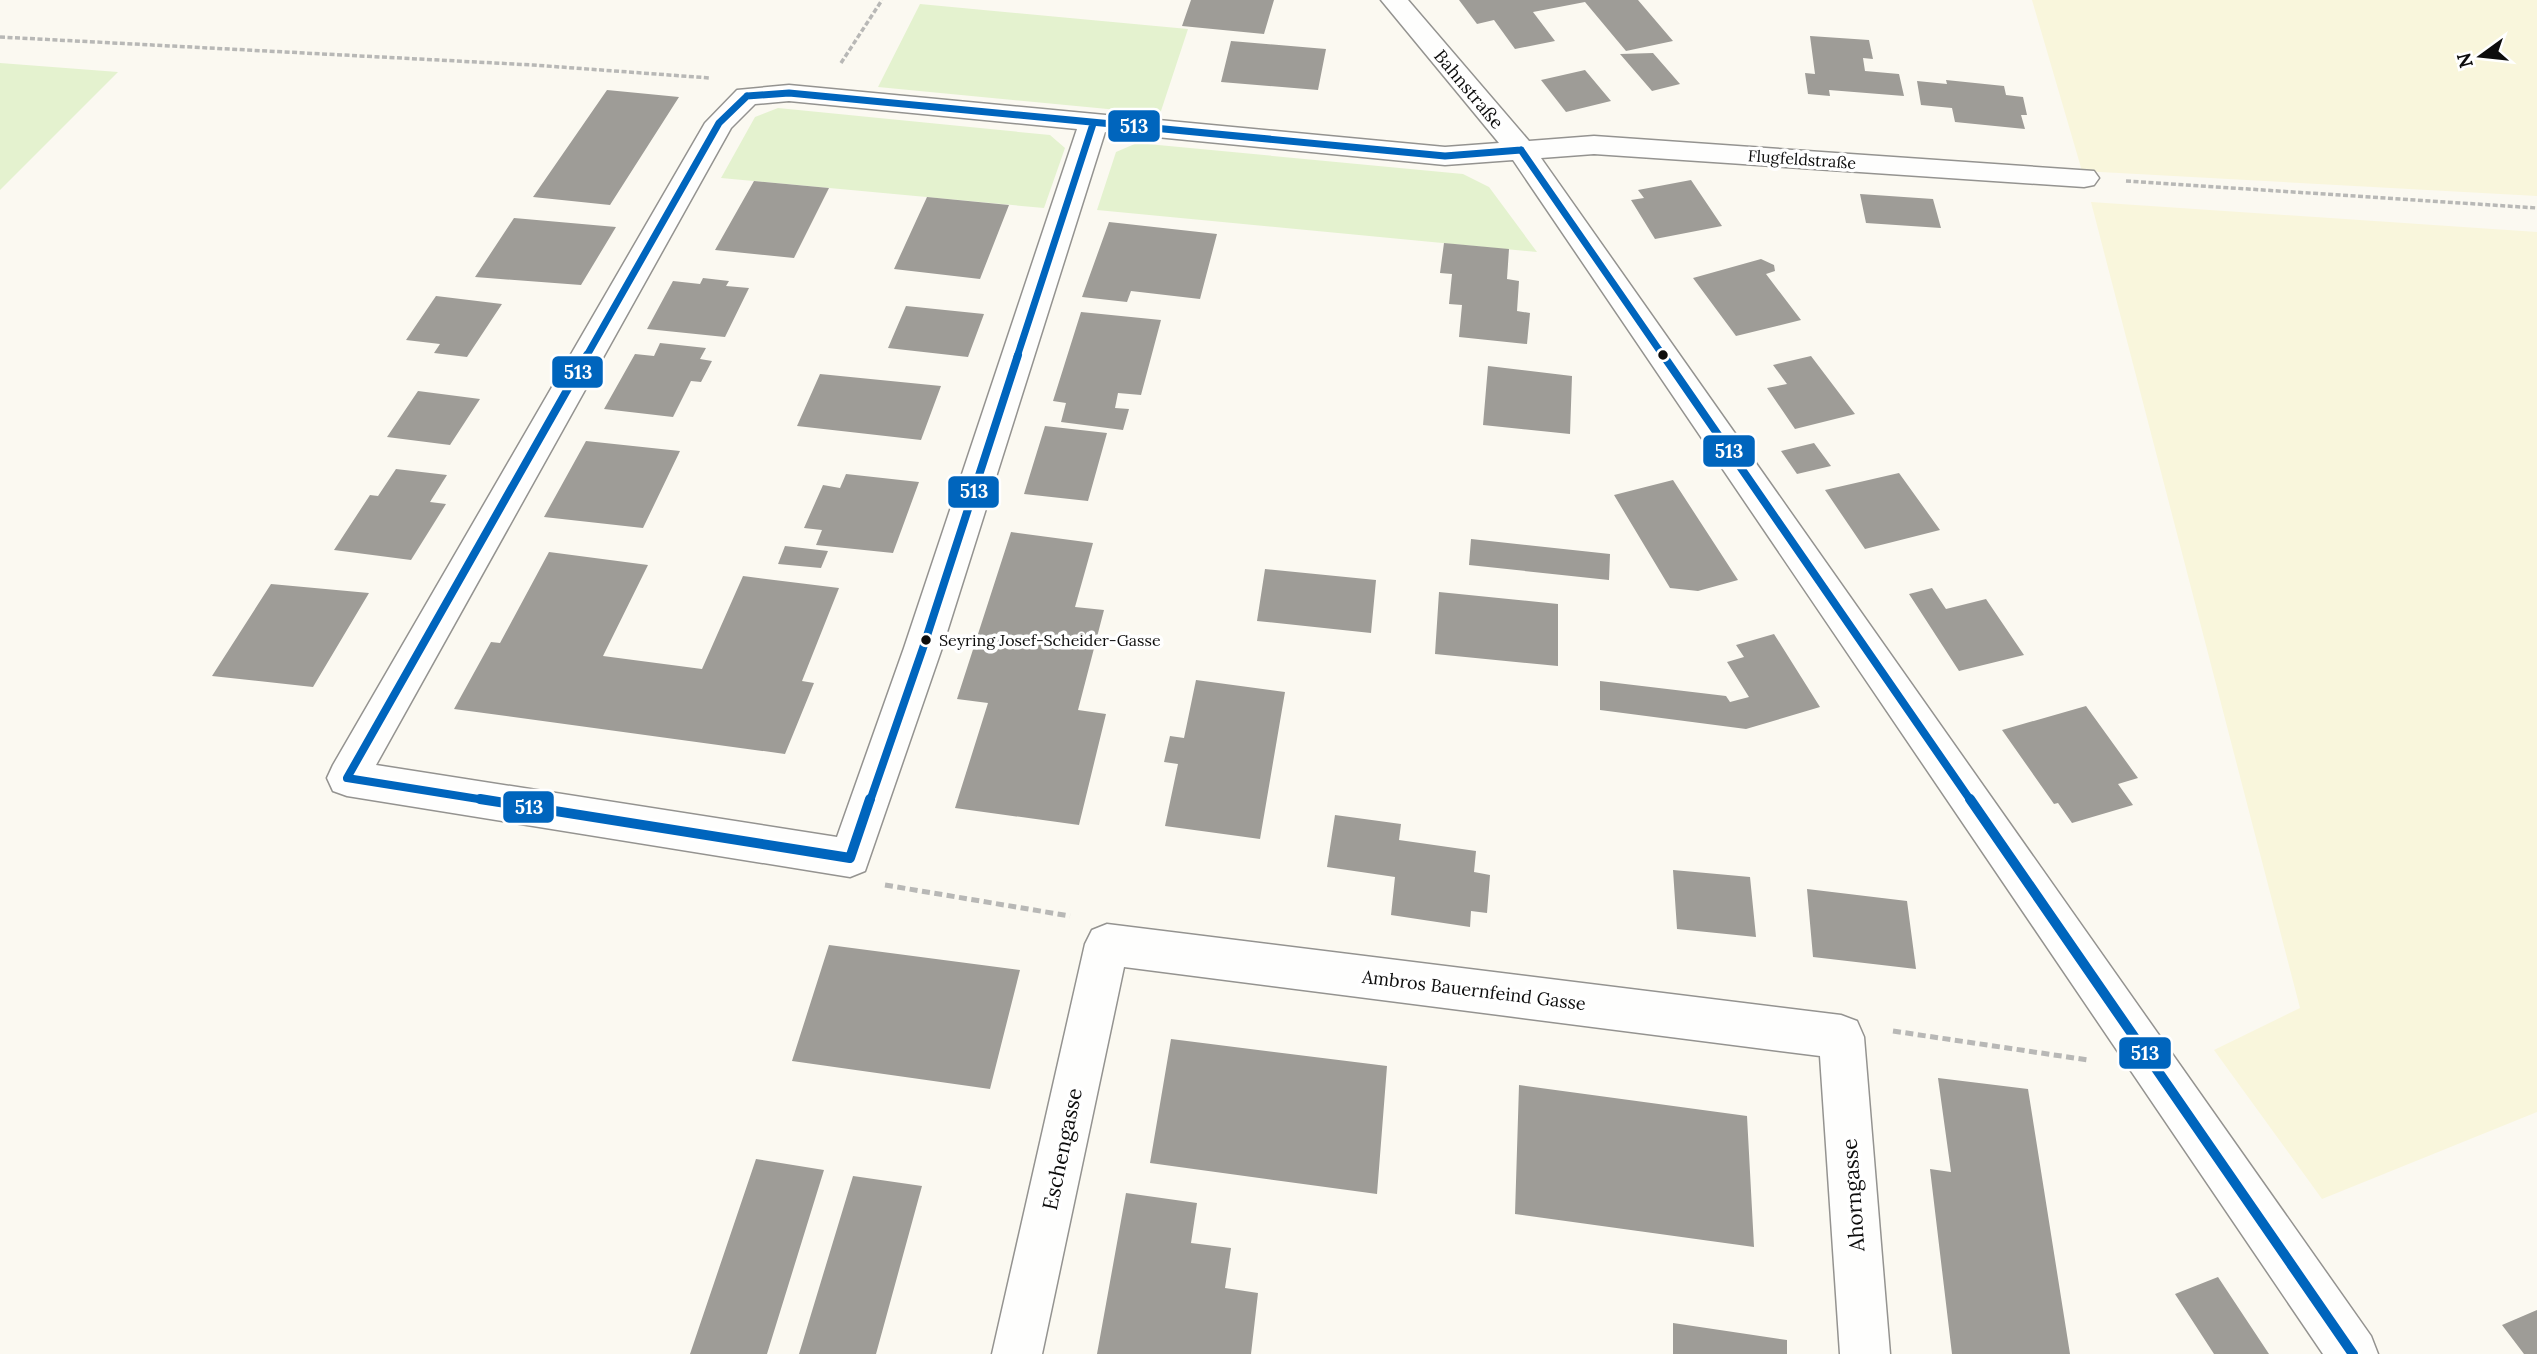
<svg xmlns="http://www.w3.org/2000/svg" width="2537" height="1354" font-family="Lora,serif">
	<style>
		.farmland { fill: #f9f6dc }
		.green { fill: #e4f2cf }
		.building { fill: #9e9c97 }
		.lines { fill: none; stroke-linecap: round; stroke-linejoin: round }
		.minor-casing { stroke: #949390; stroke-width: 3 }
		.path-far1 { stroke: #b8b8b6; stroke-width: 3.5; stroke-dasharray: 5 2.5; stroke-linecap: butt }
		.path { stroke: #b8b8b6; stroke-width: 5; stroke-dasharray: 8 4.5; stroke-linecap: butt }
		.minor { fill: #fefefd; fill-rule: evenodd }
		.bus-1-far2-casing { stroke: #fff; stroke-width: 11 }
		.bus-1-far1-casing { stroke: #fff; stroke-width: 13 }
		.bus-1-casing { stroke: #fff; stroke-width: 16 }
		.bus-1-far2 { stroke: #0065bd; stroke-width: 7 }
		.bus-1-far1 { stroke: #0065bd; stroke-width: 8 }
		.bus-1 { stroke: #0065bd; stroke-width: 10 }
		.bus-dot { fill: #0d0d0d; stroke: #fff; stroke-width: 2.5 }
		.labels { text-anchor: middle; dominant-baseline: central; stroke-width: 7; stroke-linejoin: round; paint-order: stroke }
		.far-street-label { font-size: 16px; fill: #0d0d0d; stroke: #fff }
		.bus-label { font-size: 16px; fill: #0d0d0d; stroke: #fff; text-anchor: start }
		.street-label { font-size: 18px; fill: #0d0d0d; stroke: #fff }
		.near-street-label { font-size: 21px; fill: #0d0d0d; stroke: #fff }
		.line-badge { stroke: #fff; stroke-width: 2.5 }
		.badge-label { font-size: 19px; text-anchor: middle; font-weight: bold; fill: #fff }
	</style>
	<rect width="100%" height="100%" fill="#fbf9f1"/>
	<path class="farmland" d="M2032,0H2537V196L2082,171Z
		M2091,202L2537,232V1112L2322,1199L2214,1050L2300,1008Z"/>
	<path class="green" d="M920,4L1188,29L1160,114L878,87Z
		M0,63L118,72L0,190Z
		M778,108L1050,135L1065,148L1044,208L721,178L755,117Z
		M1137,143L1463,174L1489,187L1537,252L1097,210L1116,152Z"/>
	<path class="building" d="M1191,0H1274L1264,34L1182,26Z
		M1459,0H1638L1673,41L1626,51L1585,2L1533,12L1555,41L1515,49L1494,20L1477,24Z
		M1810,36L1869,40L1873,59L1863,58L1865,71L1899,74L1904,96L1829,90L1830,96L1808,94L1805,73L1815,74Z
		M1231,41L1326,49L1318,90L1221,82Z
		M1653,53L1680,84L1652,91L1620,54Z
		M1585,70L1611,101L1566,112L1541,80Z
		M1946,80L2004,86L2006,95L2023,97L2027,115H2021L2025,129L1955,122L1952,108L1921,105L1917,81L1947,84Z
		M607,90L679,97L610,205L533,197Z
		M1691,180L1722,226L1655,239L1631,200L1644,198L1638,190Z
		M754,181L829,188L794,258L715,250Z
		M1860,194L1933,199L1941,228L1866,223Z
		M927,197L1009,205L980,279L894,269Z
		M514,218L616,227L581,285L475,277Z
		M1109,222L1217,234L1200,299L1131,291L1127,302L1082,297Z
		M1444,243L1509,249L1507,279L1519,281L1517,311L1530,313L1527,344L1459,337L1462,305L1449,304L1452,274L1440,273Z
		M1761,259L1774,265L1775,271L1766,274L1801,320L1736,336L1693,278Z
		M703,278L729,281L726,286L749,288L725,337L647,329L673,281L700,284Z
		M436,296L502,304L467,357L434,353L440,344L406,340Z
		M906,306L984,314L968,357L888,348Z
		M1081,312L1161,320L1141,395L1118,393L1115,408L1129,409L1123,430L1061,422L1066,403L1053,401Z
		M660,343L706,348L700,359L712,361L701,382L691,381L673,417L604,409L635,354L654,356Z
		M1811,356L1855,414L1795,429L1767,388L1787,384L1773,365Z
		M1488,366L1572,376L1570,434L1483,425Z
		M820,374L941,386L921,440L797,426Z
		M418,391L480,399L450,445L387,437Z
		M1045,426L1107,433L1088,501L1024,494Z
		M586,441L680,451L643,528L544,517Z
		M1814,443L1831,466L1797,474L1781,451Z
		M396,469L447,475L430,502L446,504L411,560L334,550L370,495L378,496Z
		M1899,473L1940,530L1865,549L1825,490Z
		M846,474L919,482L893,553L816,545L822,530L804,528L823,485L840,488Z
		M1673,480L1738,580L1698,591L1670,588L1614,495Z
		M1011,532L1093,543L1075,607L1104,610L1078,710L1106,714L1079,825L955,808L988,703L957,699Z
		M1471,539L1610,554L1609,580L1469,565Z
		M785,546L828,551L821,568L778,564Z
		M549,552L648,565L603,656L702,669L743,576L839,588L802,681L814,683L785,754L454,709L491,642L500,643Z
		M1265,569L1376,580L1371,633L1257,621Z
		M271,584L369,593L313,687L212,676Z
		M1932,588L1946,609L1986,599L2024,655L1959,671L1909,594Z
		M1439,592L1558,604V666L1435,654Z
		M1774,634L1820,707L1746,729L1600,710V681L1726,696L1730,702L1749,697L1727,662L1744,657L1736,645Z
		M1196,680L1285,692L1260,839L1165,826L1178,764L1164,762L1170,736L1184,738Z
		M2086,706L2138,778L2118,784L2133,805L2072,823L2058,803L2054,804L2002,730Z
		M1335,815L1401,824L1399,840L1476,851L1474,872L1490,875L1487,913L1471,911L1470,927L1391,915L1395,877L1327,867Z
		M1673,870L1750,877L1756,937L1677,929Z
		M1807,889L1907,901L1916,969L1813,957Z
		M829,945L1020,970L990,1089L792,1061Z
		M1171,1039L1387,1066L1377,1194L1150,1163Z
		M1938,1078L2028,1089L2070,1354H1952L1930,1169L1951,1172Z
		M1519,1085L1747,1116L1754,1247L1515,1214Z
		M756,1159L824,1170L767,1354H690Z
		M853,1176L922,1186L876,1354H799Z
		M1126,1193L1197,1203L1191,1243L1231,1248L1225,1288L1258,1293L1251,1354H1097Z
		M2218,1277L2269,1354H2214L2175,1294Z
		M2537,1310V1354H2524L2502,1325Z
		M1673,1323L1787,1340V1354H1673Z"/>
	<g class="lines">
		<defs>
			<path id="minor" d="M1381,0H1408L1529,141L1594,136L2094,171L2099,178L2094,185L2084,187L1594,154L1541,158L2371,1336L2378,1354H2323L1513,160L1445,165L1105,132L942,648L865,871L850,877L347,796L333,791L327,778L333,765L705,123L737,90L789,85L1445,147L1499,143ZM789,101L1077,129L904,648L837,837L376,765L731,128L755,104Z
				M1107,924L1841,1015L1857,1021L1864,1037L1890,1354H1840L1820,1056L1124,967L1042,1354H992L1085,944L1092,930Z"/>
		</defs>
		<use href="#minor" class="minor-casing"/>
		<path class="path-far1" d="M0,37L533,65L710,78
			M841,63L882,0
			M2126,181L2537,208"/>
		<path class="path" d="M885,885L1070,916
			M1893,1031L2088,1060"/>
		<use href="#minor" class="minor"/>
		<defs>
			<path id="bus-1-far2" d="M747,96L789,93L1445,156L1521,150
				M1521,150L1664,357
				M586,357L719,123L747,96
				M1017,357L1093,124"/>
			<path id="bus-1-far1" d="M1663,355L1971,801
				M491,801L347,778L587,355
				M870,801L923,648L1018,355"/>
			<path id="bus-1" d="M480,799L850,858
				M1970,799L2353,1354
				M850,858L870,799"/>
		</defs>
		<use href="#bus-1-far2" class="bus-1-far2-casing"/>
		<use href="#bus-1-far1" class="bus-1-far1-casing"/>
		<use href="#bus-1" class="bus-1-casing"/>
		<use href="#bus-1-far2" class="bus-1-far2"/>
		<use href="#bus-1-far1" class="bus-1-far1"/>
		<use href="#bus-1" class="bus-1"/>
	</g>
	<g class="bus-dot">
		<circle cx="1663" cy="355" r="6"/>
		<circle cx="926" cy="640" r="6"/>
	</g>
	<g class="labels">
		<g class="far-street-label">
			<text transform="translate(1802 159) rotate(4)">Flugfeldstraße</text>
		</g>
		<g class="bus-label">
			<text x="939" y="640">Seyring Josef-Scheider-Gasse</text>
		</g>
		<g class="street-label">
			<text transform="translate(1469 89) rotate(50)">Bahnstraße</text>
			<text transform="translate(1474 990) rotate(7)">Ambros Bauernfeind Gasse</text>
		</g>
		<g class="near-street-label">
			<text transform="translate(1062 1149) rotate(-78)">Eschengasse</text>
			<text transform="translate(1853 1195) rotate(-94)">Ahorngasse</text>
		</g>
	</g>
	<g class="line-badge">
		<rect x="1107" y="109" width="54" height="34" rx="7" fill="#0065bd"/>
		<rect x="551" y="355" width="53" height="34" rx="7" fill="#0065bd"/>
		<rect x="1702" y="434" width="54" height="34" rx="7" fill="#0065bd"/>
		<rect x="947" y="475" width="53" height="34" rx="7" fill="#0065bd"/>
		<rect x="502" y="790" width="53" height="34" rx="7" fill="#0065bd"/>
		<rect x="2118" y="1036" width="54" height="34" rx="7" fill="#0065bd"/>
	</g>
	<g class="badge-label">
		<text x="1134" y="133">513</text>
		<text x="578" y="379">513</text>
		<text x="1729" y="458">513</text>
		<text x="974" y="498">513</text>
		<text x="529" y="814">513</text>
		<text x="2145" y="1060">513</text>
	</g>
	<g transform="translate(2481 56) rotate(255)" stroke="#ffffff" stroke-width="5" paint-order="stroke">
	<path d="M0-5L12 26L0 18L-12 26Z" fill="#0d0d0d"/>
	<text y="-10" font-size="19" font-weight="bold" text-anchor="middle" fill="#0d0d0d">N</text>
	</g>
</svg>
